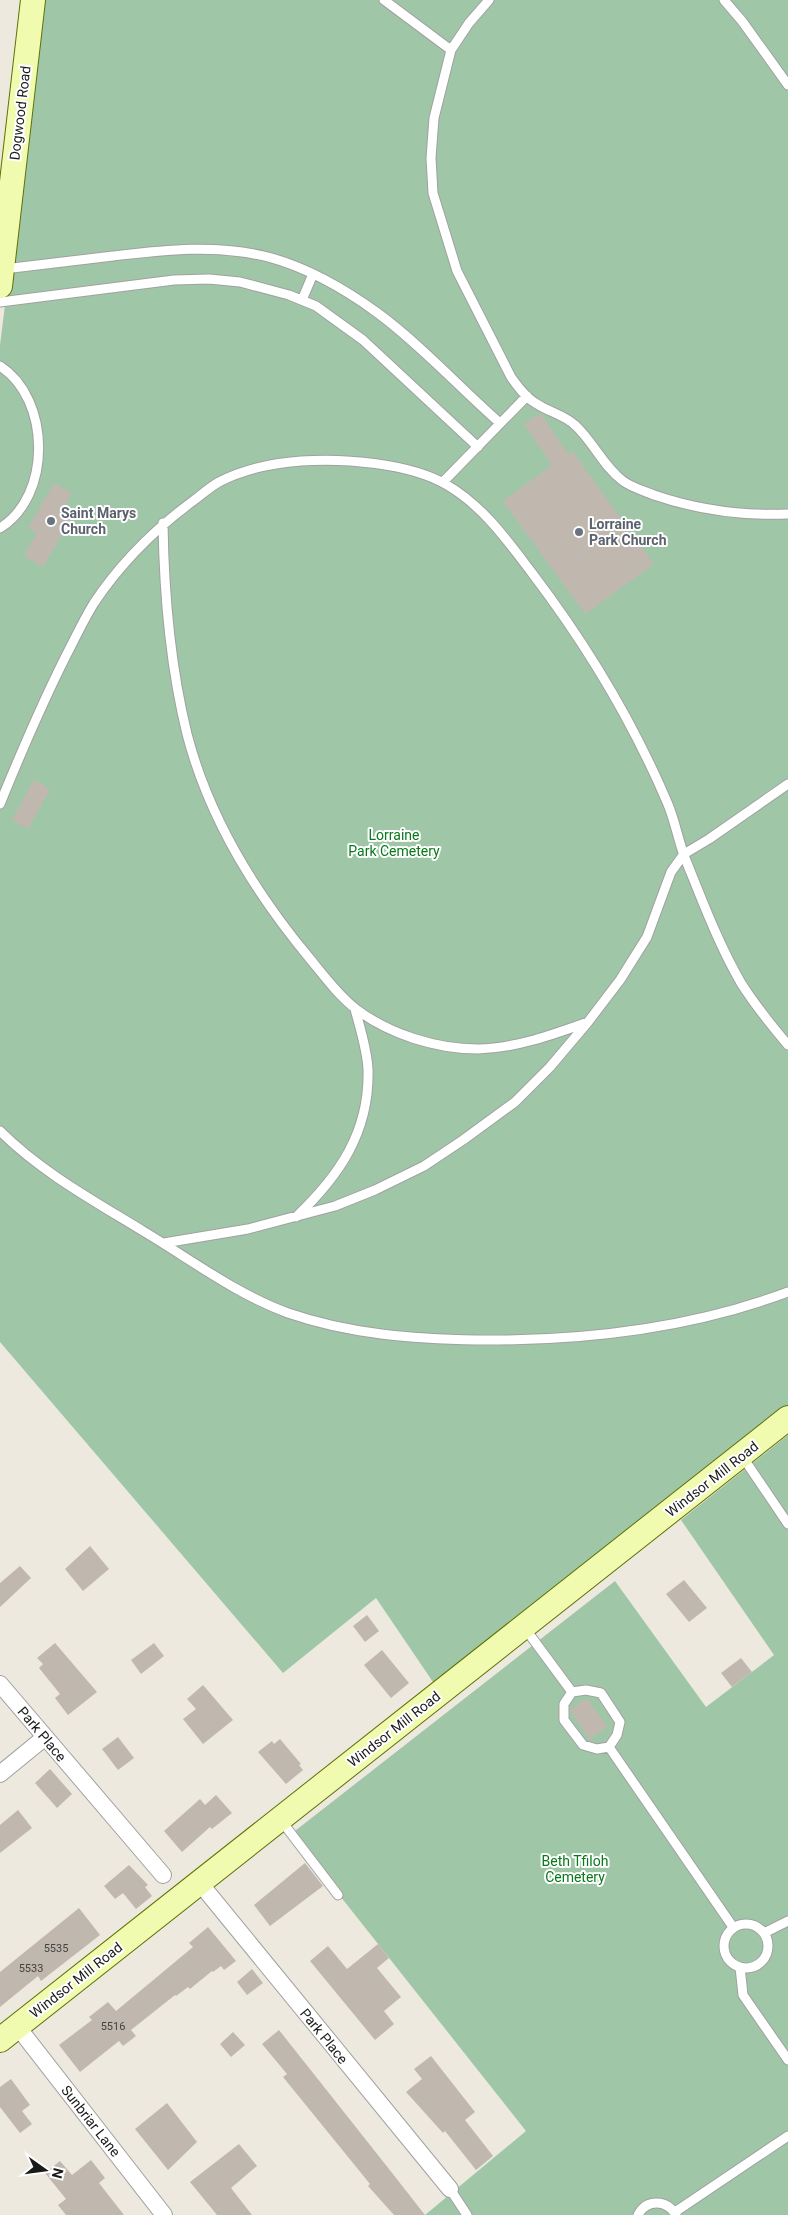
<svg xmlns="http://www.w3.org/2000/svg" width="788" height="2215" font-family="Roboto,sans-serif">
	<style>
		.cemetery { fill: #a0c6a8 }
		.building { fill: #c0b8af }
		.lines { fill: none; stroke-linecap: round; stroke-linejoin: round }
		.lane-casing { stroke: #a1a1a1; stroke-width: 11 }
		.street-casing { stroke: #a1a1a1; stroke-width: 18 }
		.secondary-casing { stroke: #5d7201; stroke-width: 26 }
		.lane { stroke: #fff; stroke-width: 9 }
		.street { stroke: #fff; stroke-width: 16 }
		.secondary { stroke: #f1fbaf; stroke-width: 24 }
		.worship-dot { fill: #6b7280; stroke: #fff; stroke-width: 2 }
		.labels { text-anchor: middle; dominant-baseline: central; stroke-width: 4; stroke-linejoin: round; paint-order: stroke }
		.number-label { font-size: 11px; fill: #44423f }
		.street-label { font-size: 14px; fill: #1a1a1a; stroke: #fff }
		.worship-label { font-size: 14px; font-weight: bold; fill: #5b616d; stroke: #fff; text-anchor: start }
		.park-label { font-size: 14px; fill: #07791a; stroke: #fff }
	</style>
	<rect width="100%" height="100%" fill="#ede9df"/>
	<path class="cemetery" d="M43,0H788V1408L435,1685L376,1598L283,1673L0,1342V345Z
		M788,1435V2215H425L526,2131L291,1834L615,1581L706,1707L774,1655L681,1520Z"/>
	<path class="building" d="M541,414L568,454L572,451L654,564L585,614L503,501L552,465L524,424L535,416L536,417Z
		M54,483L72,493L63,509L73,515L43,567L24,556L37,533L28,528Z
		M34,780L50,789L28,829L12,820Z
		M90,1546L109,1569L83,1591L65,1569Z
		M20,1566L31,1578L0,1607V1583Z
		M684,1580L707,1608L689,1622L666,1594Z
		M367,1615L379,1631L365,1642L353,1626Z
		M55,1643L97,1692L68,1715L55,1698L60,1694L39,1668L43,1664L37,1658Z
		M154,1643L164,1656L141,1674L131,1660Z
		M382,1650L409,1683L391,1698L364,1665Z
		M741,1658L752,1672L732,1687L721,1673Z
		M203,1685L233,1720L203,1744L183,1719L196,1709L187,1699Z
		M587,1698L607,1727L589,1739L570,1710Z
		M118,1737L134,1758L118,1770L102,1749Z
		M280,1739L301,1764L299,1765L303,1770L286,1784L258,1752L272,1741L274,1744Z
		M50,1769L72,1794L57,1808L35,1783Z
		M216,1795L232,1813L212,1829L210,1827L182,1852L164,1831L200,1799L205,1805Z
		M18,1810L32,1828L0,1853V1825Z
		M305,1863L323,1886L270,1926L254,1905Z
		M129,1865L148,1885L145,1887L152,1896L136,1909L123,1893L115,1899L104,1886Z
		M79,1908L100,1935L41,1981L38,1976L0,2007V1972Z
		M208,1927L236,1961L224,1970L221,1966L213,1972L212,1971L190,1989L188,1987L176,1996L175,1995L131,2030L136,2036L123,2046L119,2041L80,2072L59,2045L92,2020L89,2017L108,2002L116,2011L193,1947L189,1943Z
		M378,1944L389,1958L377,1968L401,1997L384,2011L394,2024L375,2040L310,1961L328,1946L347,1969Z
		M252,1969L263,1983L247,1995L237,1982Z
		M279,2030L389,2169L425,2215H394L368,2186L370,2184L283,2077L287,2074L262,2044Z
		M233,2032L245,2045L231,2057L220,2044Z
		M431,2056L475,2112L465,2120L493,2156L476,2170L445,2131L443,2133L406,2092L422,2079L414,2069Z
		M11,2079L30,2105L22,2111L32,2124L20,2133L0,2107V2087Z
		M167,2103L197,2142L168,2170L135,2129Z
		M239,2144L257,2166L231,2188L252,2215H217L190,2182Z
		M91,2160L105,2178L99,2183L124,2215H66L58,2205L66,2199L45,2173L60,2161L72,2175Z"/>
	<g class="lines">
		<defs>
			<path id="lane" d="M384,0L451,50
				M489,0L469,23L451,50L434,118L431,158L433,193L457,271L511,377C518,387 526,398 537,404C549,412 565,415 576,426C594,443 603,466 623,481C631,487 644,491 654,495C698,510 742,516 788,514
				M724,0L742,21L788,85
				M4,269C40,265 77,260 113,256C165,250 216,244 268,257C309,268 345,289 379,314C422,346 460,388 500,423
				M302,300L313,274
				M0,302L174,280L209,279L240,282L289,295L316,306L363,340L478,447
				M0,366C51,399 52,496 0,528
				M443,482L527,396
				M163,523C164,594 170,665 187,734C209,819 255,893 311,960C324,976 339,996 356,1009C389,1034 436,1049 478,1049C516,1048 552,1035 588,1022
				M0,804C22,750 45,696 72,644C79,630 86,616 94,603C120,564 155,529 193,501C201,495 210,487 219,482C244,469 274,463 301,461C343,458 410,463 447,485C483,506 507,540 532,573C586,644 632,720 667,802C675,820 678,840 685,858C702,900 718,943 741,983C755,1005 771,1025 788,1045
				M0,1131C41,1172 94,1201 143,1231C190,1259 236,1294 288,1313C349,1334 413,1339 477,1340C582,1341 689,1329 788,1292
				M296,1217C339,1176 370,1132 368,1069C367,1049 360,1028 355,1009
				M164,1243L248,1229L335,1206L375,1190L424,1166L463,1140L515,1102L550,1067L588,1022L620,980L647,937L671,872L684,854L709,839L788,784
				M742,1456L788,1524
				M524,1627L572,1692
				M586,1690L601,1693L620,1722L617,1735L609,1747L597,1749L583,1745L564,1720V1704L572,1692Z
				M609,1747L733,1927
				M280,1819L338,1895
				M724 1946a22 22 0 1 1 44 0a22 22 0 1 1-44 0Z
				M764,1933L788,1921
				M740,1967L743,1995L788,2060
				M450,2189L467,2215
				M675,2212L788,2136
				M638,2215C647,2198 667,2200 676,2215"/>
			<path id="street" d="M0,1684L163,1875
				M0,1774L44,1738
				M199,1882L450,2189
				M17,2026L164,2215"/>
			<path id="secondary" d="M0,286L33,0
				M0,2040L788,1418"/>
		</defs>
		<use href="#lane" class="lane-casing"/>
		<use href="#street" class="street-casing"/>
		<use href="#secondary" class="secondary-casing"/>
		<use href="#lane" class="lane"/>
		<use href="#street" class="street"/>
		<use href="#secondary" class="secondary"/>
	</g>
	<g class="worship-dot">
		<circle cx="51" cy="521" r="5"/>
		<circle cx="579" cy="532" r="5"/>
	</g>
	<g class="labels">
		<g class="number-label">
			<text x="56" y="1948">5535</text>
			<text x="31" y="1968">5533</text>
			<text x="113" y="2026">5516</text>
		</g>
		<g class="street-label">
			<text transform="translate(20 113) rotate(-83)">Dogwood Road</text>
			<text transform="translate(712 1479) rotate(-38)">Windsor Mill Road</text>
			<text transform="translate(394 1729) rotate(-38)">Windsor Mill Road</text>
			<text transform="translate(42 1734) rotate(50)">Park Place</text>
			<text transform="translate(76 1980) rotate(-38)">Windsor Mill Road</text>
			<text transform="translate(324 2036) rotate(51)">Park Place</text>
			<text transform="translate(91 2121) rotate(52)">Sunbriar Lane</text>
		</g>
		<g class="worship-label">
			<text x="61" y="513">Saint Marys<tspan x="61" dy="16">Church</tspan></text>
			<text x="589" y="524">Lorraine<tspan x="589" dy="16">Park Church</tspan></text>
		</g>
		<g class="park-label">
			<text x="394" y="835">Lorraine<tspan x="394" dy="16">Park Cemetery</tspan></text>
			<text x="575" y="1861">Beth Tfiloh<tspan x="575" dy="16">Cemetery</tspan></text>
		</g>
	</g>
	<g transform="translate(45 2170) rotate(104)" stroke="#ffffff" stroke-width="4" paint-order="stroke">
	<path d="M0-4L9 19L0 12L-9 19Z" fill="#1a1a1a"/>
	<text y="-8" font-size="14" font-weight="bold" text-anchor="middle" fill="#1a1a1a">N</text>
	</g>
</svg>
